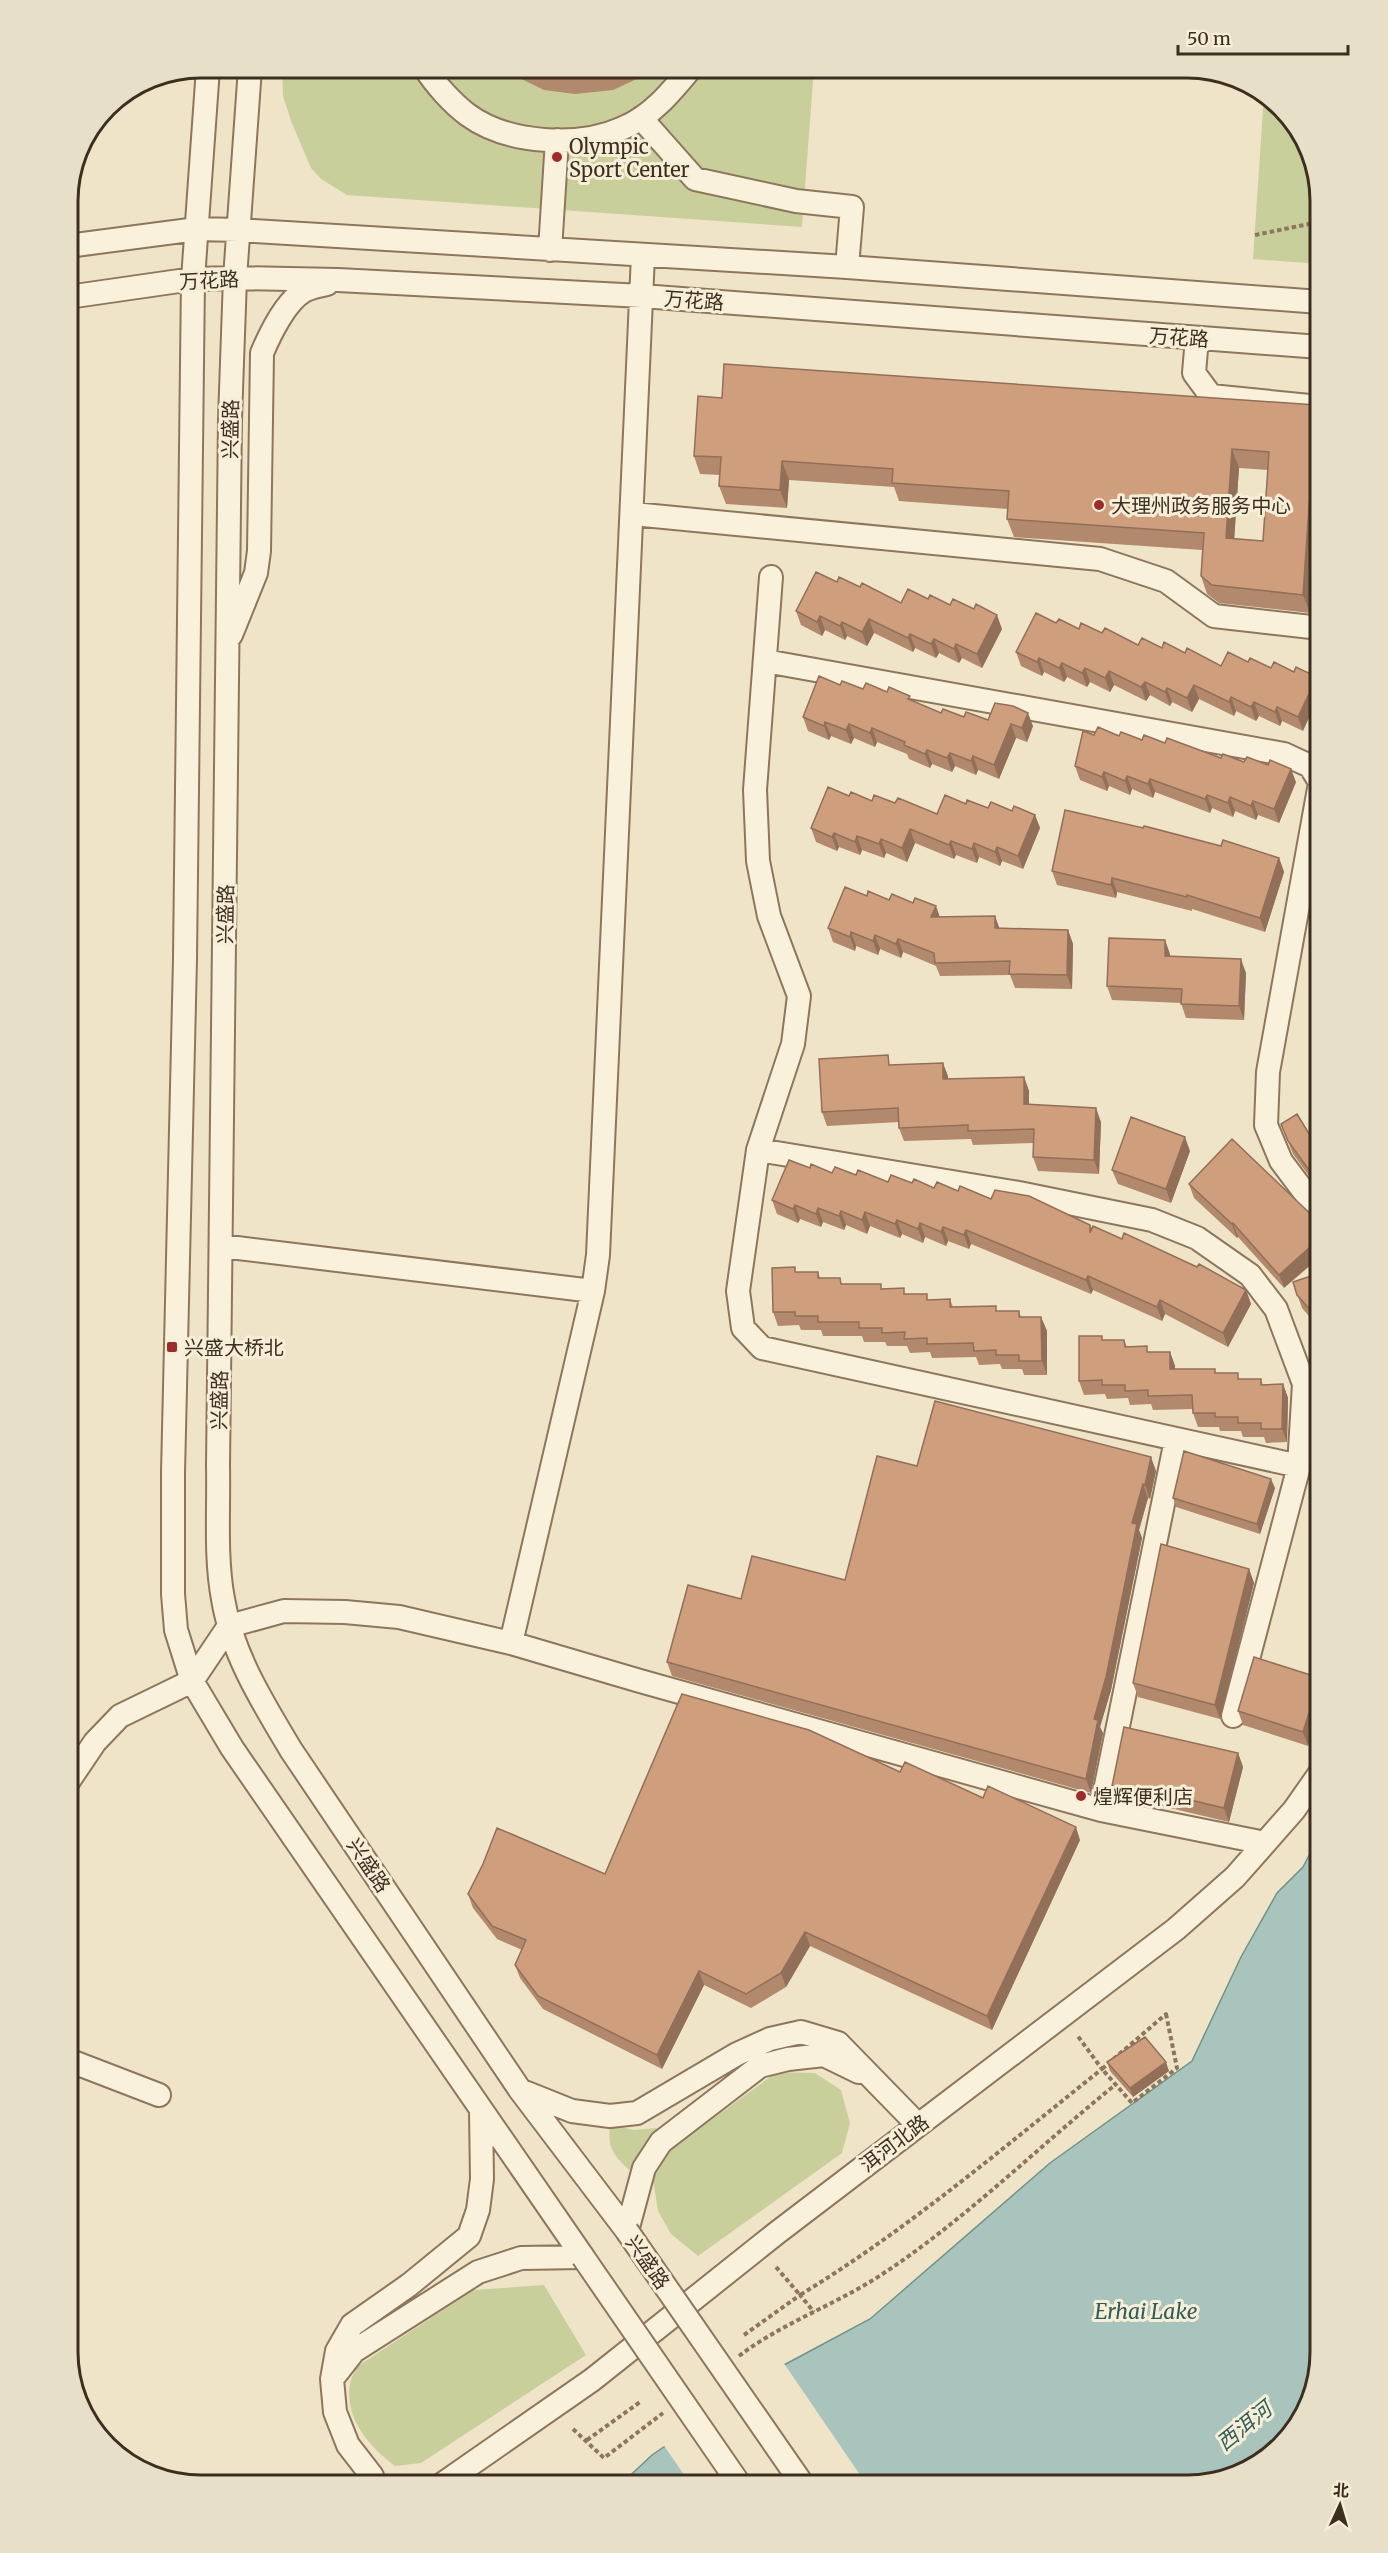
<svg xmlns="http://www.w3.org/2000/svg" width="1388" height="2553" font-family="Merriweather,'Noto Sans SC',serif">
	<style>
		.green { fill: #c9cf9b }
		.water { fill: #a9c4bc; stroke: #6f938a; stroke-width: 1.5 }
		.pier { fill: #f0e4c8 }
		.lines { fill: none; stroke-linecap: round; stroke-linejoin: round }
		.minor-casing { stroke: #8d765c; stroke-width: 26 }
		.path { stroke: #8d765c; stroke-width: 4; stroke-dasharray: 4.5 3; stroke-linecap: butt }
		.minor { stroke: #faf1dc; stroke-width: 22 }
		.minor-bridge-casing { stroke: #8d765c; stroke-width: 26; stroke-linecap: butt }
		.minor-bridge { stroke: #faf1dc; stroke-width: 22 }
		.wall { fill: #b2896c; fill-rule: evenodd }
		.shaded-wall { fill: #916f58 }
		.building { fill: #cf9f7d; stroke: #916f58; stroke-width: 1.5; fill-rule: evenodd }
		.poi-dot { fill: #9e2a2b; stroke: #f7eed8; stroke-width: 2 }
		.labels { text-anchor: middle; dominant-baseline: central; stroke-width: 6; stroke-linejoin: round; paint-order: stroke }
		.poi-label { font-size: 20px; fill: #3d2e20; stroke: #f7eed8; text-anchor: start }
		.street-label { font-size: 20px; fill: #3d2e20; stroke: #f7eed8 }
		.water-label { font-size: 21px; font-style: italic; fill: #2f5d5a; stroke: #f7eed8 }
		.rim { fill: none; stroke: #3d2e20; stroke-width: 3 }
	</style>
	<rect width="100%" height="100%" fill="#f0e4c8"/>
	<path class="green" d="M282,68H814L802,227L347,195L321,179L311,168L291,121L283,96Z
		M1264,94L1310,150L1320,201V264L1253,259Z
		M777,2072L815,2073L841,2090L850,2123L842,2153L698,2256L671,2234L658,2211L653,2180L661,2156Z
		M610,2125L634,2130L657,2128L629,2170C613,2155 607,2147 610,2125Z
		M544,2285L586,2355L421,2463L395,2466C370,2447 344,2419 350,2383C351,2378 355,2371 358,2366L473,2290Z"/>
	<path class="water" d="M1320,1834V2352L1298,2426L1238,2475L1187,2485H620L652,2455L784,2365L870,2319L1050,2163L1192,2061L1241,1957L1277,1893L1303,1867Z"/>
	<path class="pier" d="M783,2362L867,2485H691L663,2444Z"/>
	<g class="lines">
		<defs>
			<path id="minor" d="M208,68L193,279L185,959L173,1473V1594L176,1630L192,1681L232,1748L583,2257
				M250,68L235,278L230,419L218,1466C219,1510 215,1556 223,1599C232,1654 263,1703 291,1750L520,2090L627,2231
				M425,68C435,84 452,103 468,115C508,144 579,148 623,128C652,116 672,91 691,68
				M641,118L695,179L796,201L852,207L847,267
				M68,246L197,229L238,230L847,267L1320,302
				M550,250L557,140
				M68,297L193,279L235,278L338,280L642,296L1320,347
				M1197,338L1194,373L1211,396L1320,407
				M633,514L1100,559L1166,581L1214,616L1320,628
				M771,577L755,790L758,861L769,916L799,996L793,1044L758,1150L738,1291L743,1328L762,1348L1299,1466
				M231,635L256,573L259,551L262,353C270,334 286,301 304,291C311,287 320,286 327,284
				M765,661L1284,754L1310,766L1320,782
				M758,1150L1019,1193L1152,1220L1197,1238L1250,1275L1276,1309L1304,1384L1299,1466L1233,1716
				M1320,1213L1281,1161L1266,1125L1268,1072L1320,783
				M221,1246L593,1291
				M511,1643L593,1291L598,1255L643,255
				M68,1782L95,1742L120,1716L192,1681L229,1626L284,1611L345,1612L399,1617L511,1643L640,1681L1101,1810L1265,1843
				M1101,1810L1176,1440
				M68,2060L159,2095
				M522,2091L572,2111L610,2116L637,2113L737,2054L770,2039L801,2032L838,2043L918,2125
				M627,2231L644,2168L661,2142L760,2066L788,2059L824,2055L859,2072
				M336,2374L354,2351L478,2272L521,2258L583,2257
				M372,2476L348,2445L335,2412L332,2379L337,2351L352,2325L409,2285L469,2236L478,2210L482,2179L481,2110
				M441,2485L592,2380L778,2232L1176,1929L1235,1877L1294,1810L1320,1773"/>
		</defs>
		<use href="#minor" class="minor-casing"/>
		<path class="path" d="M1255,235L1309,224L1320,214
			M1166,2014L1177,2068L1132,2103L1102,2069Z
			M776,2267L800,2295C907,2230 1004,2147 1102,2069L1077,2035
			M744,2335L800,2295L814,2312
			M739,2356C782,2323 835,2305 881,2275C965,2220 1037,2148 1115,2085
			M573,2429L604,2458L663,2413
			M587,2440L640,2402"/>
		<use href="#minor" class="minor"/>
		<defs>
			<path id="minor-bridge" d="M627,2231L803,2485
				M583,2257L740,2485"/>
		</defs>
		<use href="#minor-bridge" class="minor-bridge-casing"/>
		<use href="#minor-bridge" class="minor-bridge"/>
	</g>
	<path class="wall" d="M503,68H657L652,72L613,90L575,94L544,90L507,72Z
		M722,398L1316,405L1310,613L1219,603L1207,594L1201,576L1202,550L1014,537L1007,519L1008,509L899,501L894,487L789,480L787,508L726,504L719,486L720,475L700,474L694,456ZM1239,468L1268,470L1263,541L1234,539Z
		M837,582L860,587L901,603L928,599L950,605L1002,629L982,668L962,658L959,663L939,653L936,658L915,648L913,652L874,633L867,646L847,636L845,640L825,630L822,636L801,625L796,611Z
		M1056,623L1079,629L1102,633L1138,645L1162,648L1185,653L1221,666L1248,662L1271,668L1294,672L1303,731L1282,721L1280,726L1259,716L1256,721L1236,711L1234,716L1199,699L1192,712L1172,702L1170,706L1150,695L1146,701L1114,685L1110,692L1090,682L1087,687L1067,677L1064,682L1044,672L1042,676L1021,666L1016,652Z
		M840,685L863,689L887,692L912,701L941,713L964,717L1033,726L1027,742L1016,738L999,779L978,770L976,775L955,766L952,772L932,764L930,768L909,759L907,754L877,742L875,747L854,738L851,744L831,736L829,740L808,731L803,717Z
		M1094,735L1119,736L1165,743L1221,758L1296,782L1279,823L1258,815L1256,820L1235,811L1233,817L1212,808L1210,813L1155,792L1153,798L1132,789L1130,795L1109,786L1107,791L1080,780L1075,766Z
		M849,796L872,801L895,803L937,814L966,804L988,808L1035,815L1040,828L1023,869L1002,861L1000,866L979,857L977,863L956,855L954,859L915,843L907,862L886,853L884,858L862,850L860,855L839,847L837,851L816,842L811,828Z
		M1221,846L1279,858L1284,872L1265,932L1192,909V911L1117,892L1116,898L1057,885L1052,871Z
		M867,896L889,900L940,917L995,916L999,928L1068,930L1073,944L1072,989L1015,988L1010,975L940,976L936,966L903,952L901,958L880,949L878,955L856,946L855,951L833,942L828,928Z
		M1165,940L1170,956L1246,973L1244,1020L1186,1018L1181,1003L1112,1000L1107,986Z
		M892,1065L948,1076V1079L1024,1077L1029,1091V1104L1101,1122L1099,1174L1038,1171L1033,1157L1034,1143L973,1145L971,1139L904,1141L899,1128V1122L827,1126L822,1112Z
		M1281,1124L1320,1152V1191L1293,1154Z
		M1232,1139L1284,1288L1238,1237L1237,1238L1194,1198L1189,1184Z
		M1190,1151L1171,1203L1118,1184L1112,1170Z
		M810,1168L832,1173L856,1175L888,1182L912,1183L934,1188L958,1191L991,1199L1090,1225L1092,1228L1122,1239L1246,1290L1251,1304L1228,1347L1165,1314L1162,1321L1093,1290L1091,1294L971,1244L969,1249L948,1241L946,1246L925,1237L923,1243L902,1234L900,1238L870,1226L867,1234L846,1225L844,1230L823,1222L821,1227L800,1219L798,1223L777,1214L772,1200Z
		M797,1272H818L820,1278L843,1284L883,1289L929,1300L950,1299L953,1307L997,1311H1019L1021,1317H1041L1047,1331V1375H1024L1022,1369H1002L1000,1364L979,1365L976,1357L932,1358L930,1352L910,1353L907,1346H887L885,1342H864L862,1336H823L821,1330H801L799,1325L778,1326L773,1312Z
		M1320,1273V1329L1302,1308L1293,1282Z
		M1103,1340H1124L1127,1347L1149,1352H1170L1175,1366V1369L1217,1373L1240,1379H1261L1263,1385L1283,1384L1288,1398L1287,1442L1266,1443L1264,1437H1243L1241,1431H1220L1219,1427H1198L1193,1413V1409L1153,1410L1151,1404L1130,1405L1128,1398L1107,1399L1105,1394L1084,1395L1079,1381Z
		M917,1466L1156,1471L1150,1499L1148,1498L1139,1530L1142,1538L1111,1690L1100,1727L1103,1733L1091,1793L672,1676L667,1662L741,1599L845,1580Z
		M1275,1488L1260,1534L1176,1507L1173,1498Z
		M1249,1569L1254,1583L1220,1719L1138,1697L1133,1683Z
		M1320,1678L1308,1746L1243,1725L1238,1711Z
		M1238,1753L1243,1767L1229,1822L1149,1803V1806L1117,1799L1112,1786Z
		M900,1772L983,1798L1080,1840L992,2030L810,1946L786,1987L751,2008L704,1985L662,2069L543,2009L520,1978L515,1965L522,1950L497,1939L473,1908L468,1894L605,1874Z
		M1107,2062L1169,2071L1133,2097L1110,2071Z"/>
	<path class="shaded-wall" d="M650,68H657L652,72Z
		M1316,405L1320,417V453L1310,613L1303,595Z
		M1232,449L1239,468L1233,557L1226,538Z
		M782,461L789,480L787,508L780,490Z
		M997,615L1002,629L982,668L977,654Z
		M820,616L825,630L822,636L817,622Z
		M869,619L874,633L867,646L862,632Z
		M842,622L847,636L845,640L840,626Z
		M910,634L915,648L913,652L908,638Z
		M934,639L939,653L936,658L931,644Z
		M956,644L962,658L959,663L954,649Z
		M1039,658L1044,672L1042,676L1037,662Z
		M1062,663L1067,677L1064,682L1059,668Z
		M1085,668L1090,682L1087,687L1082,673Z
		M1109,671L1114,685L1110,692L1105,678Z
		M1317,677L1320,686V694L1303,731L1298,717Z
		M1145,682L1150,695L1146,701L1141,687Z
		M1194,685L1199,699L1192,712L1187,698Z
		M1167,688L1172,702L1170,706L1165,692Z
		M1231,697L1236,711L1234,716L1229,702Z
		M1254,702L1259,716L1256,721L1251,707Z
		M1277,707L1282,721L1280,726L1275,712Z
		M1028,713L1033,726L1027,742L1022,728Z
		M825,722L831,736L829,740L824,726Z
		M849,724L854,738L851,744L846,730Z
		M1011,724L1016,738L999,779L994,765Z
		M872,728L877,742L875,747L870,733Z
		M927,750L932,764L930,768L925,754Z
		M950,753L955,766L952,772L947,758Z
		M973,756L978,770L976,775L971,761Z
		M1291,769L1296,782L1279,823L1274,809Z
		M1104,772L1109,786L1107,791L1102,777Z
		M1127,776L1132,789L1130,795L1125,781Z
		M1150,779L1155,792L1153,798L1148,784Z
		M1207,795L1212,808L1210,813L1205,799Z
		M1230,797L1235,811L1233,817L1228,803Z
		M1253,801L1258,815L1256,820L1251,806Z
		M1035,815L1040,828L1023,869L1018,856Z
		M910,829L915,843L907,862L902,848Z
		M834,833L839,847L837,851L832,837Z
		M857,836L862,850L860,855L855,842Z
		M881,839L886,853L884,858L879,844Z
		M951,841L956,855L954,859L949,845Z
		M974,843L979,857L977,863L972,849Z
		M997,847L1002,861L1000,866L995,852Z
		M1279,858L1284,872L1265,932L1260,918Z
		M1112,878L1117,892L1116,898L1111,885Z
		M936,906L941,920L931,917Z
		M995,916L1000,930L995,928Z
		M1068,930L1073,944L1072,989L1067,975Z
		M851,932L856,946L855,951L850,937Z
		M875,935L880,949L878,955L873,941Z
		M898,939L903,952L901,958L896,944Z
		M1165,940L1170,954V970L1165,956Z
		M1241,959L1246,973L1244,1020L1239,1006Z
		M943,1063L948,1076V1093L943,1079Z
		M1024,1077L1029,1091V1118L1024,1104Z
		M1096,1108L1101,1122L1099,1174L1094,1160Z
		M1185,1137L1190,1151L1171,1203L1166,1189Z
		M795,1205L800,1219L798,1223L793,1209Z
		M818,1208L823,1222L821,1227L816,1214Z
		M841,1211L846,1225L844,1230L839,1216Z
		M865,1212L870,1226L867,1234L862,1220Z
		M897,1220L902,1234L900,1238L895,1224Z
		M920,1223L925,1237L923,1243L918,1229Z
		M1233,1223L1238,1237L1237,1238L1232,1224Z
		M943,1227L948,1241L946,1246L941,1232Z
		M966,1230L971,1244L969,1249L964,1235Z
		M1320,1238V1257L1284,1288L1279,1275Z
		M1088,1276L1093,1290L1091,1294L1086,1280Z
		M1246,1290L1251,1304L1228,1347L1223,1333Z
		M1160,1300L1165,1314L1162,1321L1157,1307Z
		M1041,1317L1047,1331V1375L1042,1361Z
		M1170,1352L1175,1366V1383L1170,1369Z
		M1283,1384L1288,1398L1287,1442L1282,1429Z
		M1151,1457L1156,1471L1150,1499L1145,1485Z
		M1271,1479L1275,1488L1260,1534L1257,1524Z
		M1143,1484L1148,1498L1139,1530L1142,1538L1111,1690L1100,1727L1103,1733L1091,1793L1086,1779L1094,1719L1132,1523Z
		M1249,1569L1254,1583L1220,1719L1215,1705Z
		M1320,1678V1708L1308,1746L1303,1732Z
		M1238,1753L1243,1767L1229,1822L1224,1808Z
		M1144,1789L1149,1803V1806L1144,1792Z
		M1076,1827L1080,1840L992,2030L987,2016Z
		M805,1932L810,1946L786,1987L781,1973Z
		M699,1971L704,1985L662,2069L657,2055Z
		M1166,2062L1169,2071L1133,2097L1130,2088Z"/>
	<path class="building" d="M528,68H616L607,72L569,76L537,72Z
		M724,364L1316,405L1303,595L1212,585L1201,576L1204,533L1007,519L1009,491L892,483L893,469L782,461L780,490L719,486L721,457L694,456L698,396L722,398ZM1232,449L1269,452L1263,541L1226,538Z
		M816,572L837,582L839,577L860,587L862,583L901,603L908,589L928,599L930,595L950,605L953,599L974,609L976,604L997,615L977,654L956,644L954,649L934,639L931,644L910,634L908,638L869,619L862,632L842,622L840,626L820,616L817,622L796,611Z
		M1036,613L1056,623L1059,619L1079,629L1081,623L1102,633L1105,628L1138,645L1142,638L1162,648L1164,642L1185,653L1187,648L1221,666L1228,652L1248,662L1250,658L1271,668L1274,662L1294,672L1296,667L1317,677L1298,717L1277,707L1275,712L1254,702L1251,707L1231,697L1229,702L1194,685L1187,698L1167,688L1165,692L1145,682L1141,687L1109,671L1105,678L1085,668L1082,673L1062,663L1059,668L1039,658L1037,662L1016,652Z
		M819,676L840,685L842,681L863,689L866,683L887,692L889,687L910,696L908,699L941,713L943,709L964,717L966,712L988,720L995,703L1013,706L1028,713L1022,728L1011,724L994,765L973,756L971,761L950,753L947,758L927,750L925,754L904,745L905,742L872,728L870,733L849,724L846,730L825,722L824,726L803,717Z
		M1098,727L1119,736L1121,732L1142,740L1144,735L1165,743L1167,738L1221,758L1223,754L1244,762L1247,757L1268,765L1270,760L1291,769L1274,809L1253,801L1251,806L1230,797L1228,803L1207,795L1205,799L1150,779L1148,784L1127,776L1125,781L1104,772L1102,777L1075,766L1083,731L1094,735Z
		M828,787L849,796L851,792L872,801L874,795L895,803L898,798L937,814L945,795L966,804L967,800L988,808L991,802L1012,811L1014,806L1035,815L1018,856L997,847L995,852L974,843L972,849L951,841L949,845L910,829L902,848L881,839L879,844L857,836L855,842L834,833L832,837L811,828Z
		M1065,810L1143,828L1144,826L1221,846L1223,840L1279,858L1260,918L1187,895V897L1112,878L1111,885L1052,871Z
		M845,887L867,896L868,891L889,900L892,894L913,903L915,898L936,906L931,917L995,916V928L1068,930L1067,975L1009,974L1010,961L935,963L934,953L898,939L896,944L875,935L873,941L851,932L850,937L828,928Z
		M1109,938L1165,940V956L1241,959L1239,1006L1181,1004L1182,989L1107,986Z
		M888,1055L889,1065L943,1063V1079L1024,1077V1104L1096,1108L1094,1160L1033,1157L1034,1129L968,1131V1125L899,1128L898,1108L822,1112L819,1059Z
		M1297,1114L1320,1152V1185L1288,1141L1281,1124Z
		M1131,1117L1185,1137L1166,1189L1112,1170Z
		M1232,1139L1320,1223V1238L1279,1275L1233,1223L1232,1224L1189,1184Z
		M789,1160L810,1168L811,1164L832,1173L835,1167L856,1175L858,1170L888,1182L891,1175L912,1183L914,1179L934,1188L937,1182L958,1191L960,1186L991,1199L995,1190L1029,1196L1090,1225V1233L1093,1226L1122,1239L1124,1233L1197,1267L1199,1264L1246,1290L1223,1333L1160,1300L1157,1307L1088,1276L1086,1280L966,1230L964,1235L943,1227L941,1232L920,1223L918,1229L897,1220L895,1224L865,1212L862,1220L841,1211L839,1216L818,1208L816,1214L795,1205L793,1209L772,1200Z
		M795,1267V1272H818V1278H840L841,1284H881V1289L904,1288V1294H927V1300L950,1299V1307L996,1306V1311H1019V1317H1041L1042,1361H1019V1355H996V1350L974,1351L973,1343L927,1344V1338L904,1339L905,1332L882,1333V1328H859V1322H818V1316H795V1312H773L772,1268Z
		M1320,1273V1321L1297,1295L1293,1282Z
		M1079,1336H1102V1340H1124L1125,1347L1147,1346V1352H1170V1369H1215V1373H1238V1379H1261V1385L1283,1384L1282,1429H1261V1423H1238V1417H1215V1413H1193L1192,1395L1148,1396V1390L1125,1391V1385H1102V1380L1079,1381Z
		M935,1401L1151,1457L1145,1485L1143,1484L1132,1523L1137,1524L1106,1677L1094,1719L1098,1720L1086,1779L667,1662L688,1585L741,1599L752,1556L845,1580L877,1456L917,1466Z
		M1184,1451L1271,1479L1257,1524L1173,1498Z
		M1161,1544L1249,1569L1215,1705L1133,1683Z
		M1254,1657L1320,1678L1303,1732L1238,1711Z
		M682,1694L809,1730L900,1772L905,1762L983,1798L988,1786L1076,1827L987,2016L805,1932L781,1973L746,1994L699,1971L657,2055L538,1996L515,1965L526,1940L492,1926L468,1894L483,1864L497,1828L605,1874Z
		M1124,1727L1238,1753L1224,1808L1144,1789V1792L1112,1786Z
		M1145,2037L1166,2062L1130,2088L1107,2062Z"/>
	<g class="poi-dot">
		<circle cx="557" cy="157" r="6"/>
		<circle cx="1099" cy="505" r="6"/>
		<rect x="166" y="1341" width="12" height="12" rx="3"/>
		<circle cx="1081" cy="1796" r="6"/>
	</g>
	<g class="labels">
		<g class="poi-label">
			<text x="569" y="146">Olympic<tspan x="569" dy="23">Sport Center</tspan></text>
			<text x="1111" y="505">大理州政务服务中心</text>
			<text x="184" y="1347">兴盛大桥北</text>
			<text x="1093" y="1796">煌辉便利店</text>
		</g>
		<g class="street-label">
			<text transform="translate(209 280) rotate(-3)">万花路</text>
			<text transform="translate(694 300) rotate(4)">万花路</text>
			<text transform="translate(1179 337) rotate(4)">万花路</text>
			<text transform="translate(230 429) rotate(-89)">兴盛路</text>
			<text transform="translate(225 914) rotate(-89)">兴盛路</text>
			<text transform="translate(219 1400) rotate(-89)">兴盛路</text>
			<text transform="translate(369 1865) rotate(56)">兴盛路</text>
			<text transform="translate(894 2143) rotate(-37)">洱河北路</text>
			<text transform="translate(648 2262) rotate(55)">兴盛路</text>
		</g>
		<g class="water-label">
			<text x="1146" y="2311">Erhai Lake</text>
			<text transform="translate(1244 2426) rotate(-39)">西洱河</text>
		</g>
	</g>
	<path d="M0 0H1388V2553H0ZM201 78H1187A123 123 0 0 1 1310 201V2352A123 123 0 0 1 1187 2475H201A123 123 0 0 1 78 2352V201A123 123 0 0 1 201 78Z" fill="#e8dfc9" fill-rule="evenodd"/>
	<path class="rim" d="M201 78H1187A123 123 0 0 1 1310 201V2352A123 123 0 0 1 1187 2475H201A123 123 0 0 1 78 2352V201A123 123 0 0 1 201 78Z"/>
	<g transform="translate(1340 2505) rotate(4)" stroke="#f7eed8" stroke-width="4.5" paint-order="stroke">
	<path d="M0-4.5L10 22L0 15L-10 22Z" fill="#3d2e20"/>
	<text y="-9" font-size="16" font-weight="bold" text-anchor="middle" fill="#3d2e20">北</text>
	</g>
	<path d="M1178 45v9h170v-9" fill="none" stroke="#3d2e20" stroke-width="3"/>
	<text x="1187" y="45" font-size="18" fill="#3d2e20" stroke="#f7eed8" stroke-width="4.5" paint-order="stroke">50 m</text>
</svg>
